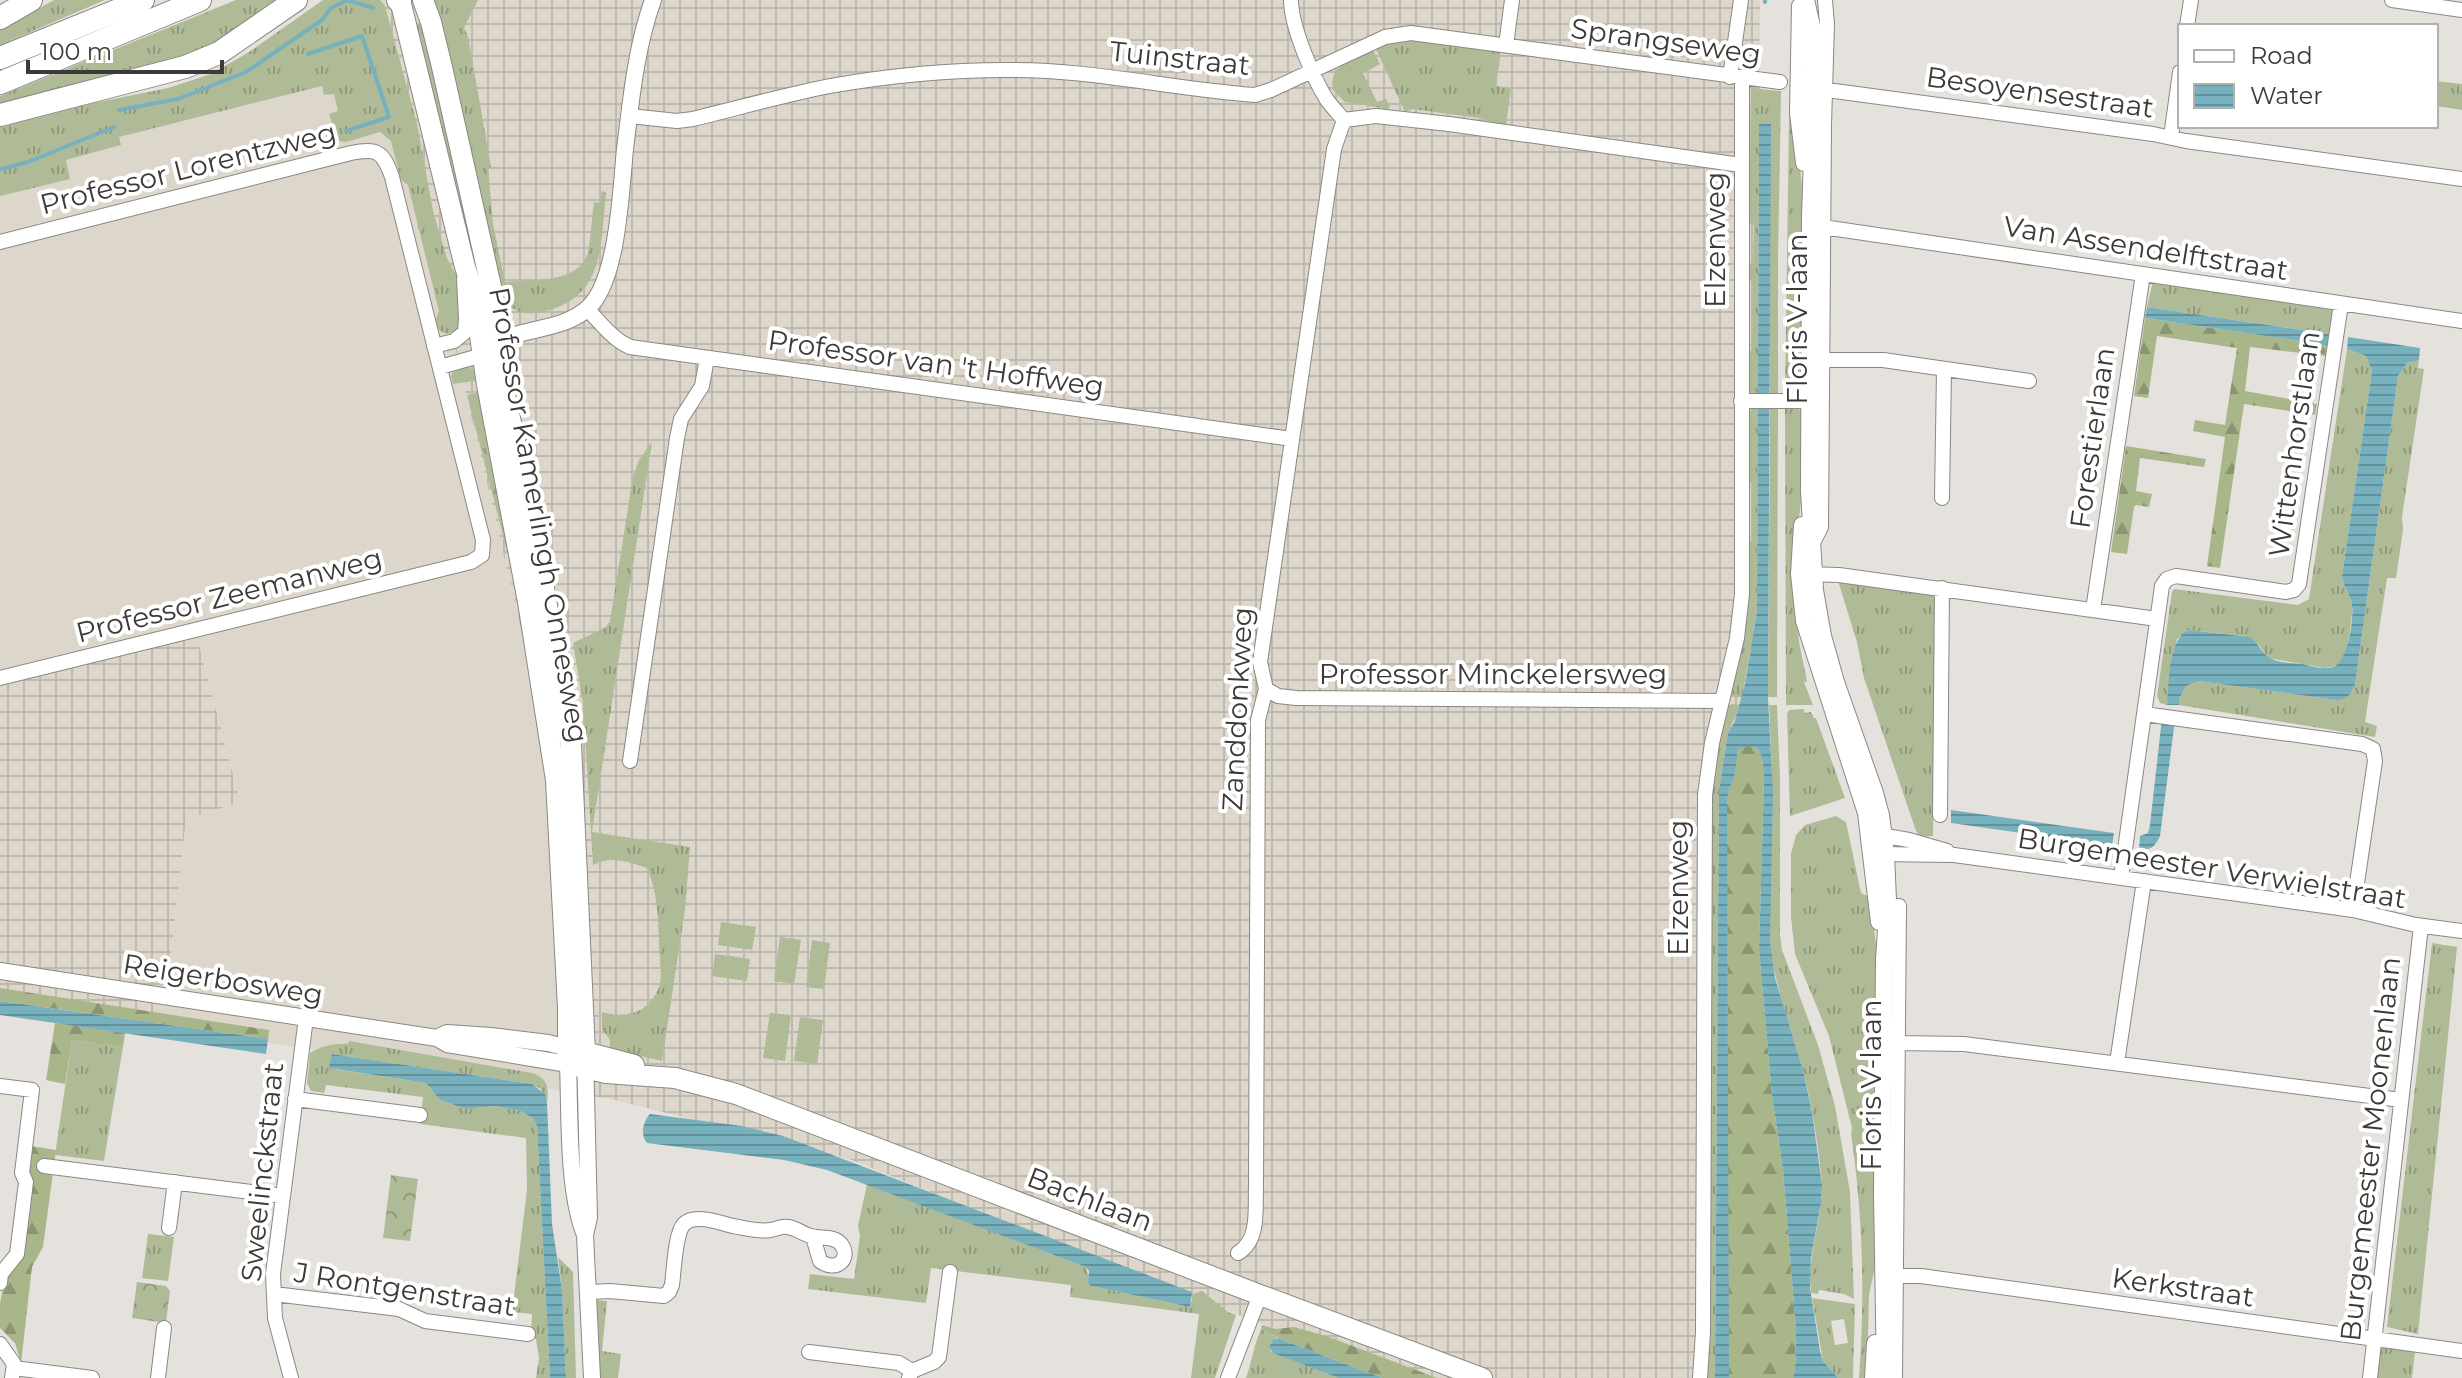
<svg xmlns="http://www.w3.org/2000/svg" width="2462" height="1378" font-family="Montserrat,sans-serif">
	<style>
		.built { fill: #ddd6ca }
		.industrial { fill: url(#industrial-grid) }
		.grass { fill: url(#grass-tufts); fill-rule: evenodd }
		.forest { fill: url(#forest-firs) }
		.park { fill: url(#park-crowns) }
		.garden { fill: #afbb97 }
		.water { fill: url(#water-rules) }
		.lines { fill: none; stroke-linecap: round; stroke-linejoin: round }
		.stream { stroke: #77b1be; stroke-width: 4 }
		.minor-casing { stroke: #8a8883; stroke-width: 16 }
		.tertiary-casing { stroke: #8a8883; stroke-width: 18 }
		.secondary-casing { stroke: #8a8883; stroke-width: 22 }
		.trunk-casing { stroke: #8a8883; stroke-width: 24 }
		.minor { stroke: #fff; stroke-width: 14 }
		.tertiary { stroke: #fff; stroke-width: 16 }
		.secondary { stroke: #fff; stroke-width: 20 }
		.trunk { stroke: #fff; stroke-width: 22 }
		.labels { text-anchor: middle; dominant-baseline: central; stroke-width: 8; stroke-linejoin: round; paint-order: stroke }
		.street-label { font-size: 28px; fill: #3b3a38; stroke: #fff }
	</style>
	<defs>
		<pattern id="industrial-grid" width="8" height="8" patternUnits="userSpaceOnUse" patternTransform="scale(2)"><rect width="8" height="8" fill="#ddd6ca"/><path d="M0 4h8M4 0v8" fill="none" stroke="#bfb8ae"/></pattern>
		<pattern id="grass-tufts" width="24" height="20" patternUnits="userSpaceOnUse" patternTransform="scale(2)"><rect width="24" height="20" fill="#afbb97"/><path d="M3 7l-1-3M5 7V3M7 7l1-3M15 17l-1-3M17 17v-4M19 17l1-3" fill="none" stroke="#90997c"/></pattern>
		<pattern id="forest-firs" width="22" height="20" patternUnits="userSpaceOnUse" patternTransform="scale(2)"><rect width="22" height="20" fill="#a8b68a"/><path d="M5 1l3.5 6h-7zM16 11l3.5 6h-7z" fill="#8a9572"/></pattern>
		<pattern id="park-crowns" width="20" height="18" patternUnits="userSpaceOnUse" patternTransform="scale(2)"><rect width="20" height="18" fill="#afbb97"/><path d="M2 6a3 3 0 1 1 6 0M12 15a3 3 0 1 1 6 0" fill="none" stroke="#90997c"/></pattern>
		<pattern id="water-rules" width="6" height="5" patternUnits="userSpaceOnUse" patternTransform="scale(2)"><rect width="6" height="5" fill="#77b1be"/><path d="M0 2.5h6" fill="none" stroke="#63919b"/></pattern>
	</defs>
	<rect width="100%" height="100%" fill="#e5e2dd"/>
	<path class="built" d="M378,19L543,722L561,1091L163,1025L186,819L240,801L197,637L0,686V176Z"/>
	<path class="industrial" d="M342,0H1760L1755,738L1732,1378H1408L1201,1301L849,1159L615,1100L561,1091L543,722L378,19Z
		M197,637L240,802L186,819L163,1025L0,998V686Z"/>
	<path class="grass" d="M54,0H105L0,45V30Z
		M236,0H283L267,13L188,58L0,110V96Z
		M323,0H380L385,6L417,124L433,211L447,258L457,277L462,323C452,342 428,333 439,311L408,185L401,180L391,141L380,132L346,142L338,141L329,114L338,111L334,94L324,95L322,86L119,137L121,145L66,160L70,179L0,196V126L49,112L168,88L211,74L249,52Z
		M434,0H478L464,28L468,36L491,167L488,168L493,224L505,282C530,280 580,284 588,252C591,236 592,218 594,202L600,203L602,191L606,193C600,248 605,302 536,313C519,315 508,308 501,294Z
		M423,23L480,269L476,270L414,25Z
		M1413,39L1501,51L1496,86L1511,88L1506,126L1490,123L1486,119L1412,109L1405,112L1376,49L1390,43Z
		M1373,50L1380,64L1363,73L1377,102L1386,99L1390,107L1388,109L1345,102L1333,90C1328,64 1354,59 1373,50Z
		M2436,81L2462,84V110L2436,106Z
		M1751,88L1781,91L1778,261V395H1770V124H1759L1758,396H1754L1748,390V353L1752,350L1753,282L1749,278V266L1753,262L1754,225L1748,222L1750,167L1745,164V157H1750Z
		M1796,88L1794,110L1804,207L1802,389L1797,394L1785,395L1789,121L1790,90Z
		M2153,281L2334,308L2329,334L2147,307Z
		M2347,349L2366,356L2372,371L2342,576C2343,587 2351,594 2352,605C2353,615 2348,654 2342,661C2337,666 2332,667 2325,668L2268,658L2259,645L2243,636L2189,630L2177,639L2167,705L2160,703L2157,696L2172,592L2174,589L2298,605L2309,599Z
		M2419,360L2418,368L2424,369L2402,517L2403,530L2396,578H2387L2365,722L2377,726L2375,737L2179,705V699L2186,686L2199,681L2336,700L2352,692L2355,685L2398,376L2407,363Z
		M467,366L478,372L481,380L453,384L451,376L453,372Z
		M486,391L515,550L507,551L467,395Z
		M1753,407H1758L1757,611L1742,697H1730L1745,630L1747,544L1752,540V484L1748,481L1749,414Z
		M1778,407L1777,697H1768L1770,408Z
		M1796,407L1802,412V493L1796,544V598L1799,642L1807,682H1804L1813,705H1786L1785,408Z
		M652,442L592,832L690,847L685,909L662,1061L610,1049V1040L602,1029V1012C627,1019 649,1013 659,987C663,975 659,955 659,943C658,916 658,893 647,868C629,862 610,855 593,865L583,702L573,643L606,627L610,621L633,477L639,460Z
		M1838,581L1935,590L1933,836L1919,837L1915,828L1864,678L1857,642Z
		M1732,704L1740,705L1728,733L1719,792L1715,1378H1708L1712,794L1715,759L1728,706Z
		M1769,705H1777L1780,777V935L1782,950L1818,1045L1835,1106L1850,1192L1854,1299L1844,1294L1819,1290L1818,1294L1811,1293C1806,1252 1826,1213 1821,1173C1817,1139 1812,1104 1803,1071C1792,1028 1774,987 1770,942C1766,906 1771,868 1772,833C1773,790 1771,748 1769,705Z
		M1804,709V713L1811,712L1814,718H1816L1845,798L1790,816L1787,714L1789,710Z
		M1836,816L1846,822L1861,893L1870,897L1877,953L1876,1262L1869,1295L1867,1378H1859C1865,1296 1863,1215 1851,1134L1852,1128L1829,1036L1795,954L1791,917V854L1796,835L1805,825Z
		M2432,943L2457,947L2418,1334L2387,1327Z
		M72,1040L123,1047L104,1161L55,1155Z
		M349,1041L532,1073C548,1078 549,1088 547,1103L541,1089L532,1084L332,1054L334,1069L426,1083L440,1100L466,1109L495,1106L520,1111L533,1118L537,1126L550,1378H536L539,1358L536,1339L531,1338L532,1314L512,1312L527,1190L526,1138L420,1124L423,1097L326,1085L324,1093L311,1091L307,1083L310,1053C321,1046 336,1043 348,1044Z
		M867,1184L1086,1267L1091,1286L1190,1307L1193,1294L1202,1291L1228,1312L1236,1315L1215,1378H1191L1199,1314L1070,1297L1071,1285L931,1268L926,1303L808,1289L810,1274L854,1279L860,1236L858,1226Z
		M148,1234L174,1237L168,1281L142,1278Z
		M558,1257L573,1272L576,1378H566L562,1290Z
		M1812,1298L1855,1304L1853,1378H1838L1823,1361ZM1844,1319L1848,1343L1835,1345L1831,1321Z
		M595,1300L607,1301L602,1351L621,1354L618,1378H599Z
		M1261,1329L1279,1338H1276L1270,1351L1339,1378H1246C1252,1361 1254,1345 1261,1329Z
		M2379,1347L2415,1352L2412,1378H2376Z"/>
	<path class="forest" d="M2145,318L2327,345L2325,356L2250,347L2245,391L2317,404L2315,415L2244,404L2220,568L2207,566L2225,437L2193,431L2195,420L2225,425L2237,348L2157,336L2148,398L2134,396Z
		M2126,446L2206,459L2204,467L2140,458L2136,491L2152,494L2149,507L2136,505L2134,507L2127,554L2111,552Z
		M1742,746H1750L1758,749L1762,757L1764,780L1759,950L1772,1095L1783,1170L1796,1329C1795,1346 1797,1363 1793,1378H1729L1728,1376L1727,804L1729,788L1734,779L1738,749Z
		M0,988L269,1030L268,1039L0,1001Z
		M55,1023L125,1033L123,1047L72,1040L65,1084L46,1080Z
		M31,1146L56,1150L43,1247L32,1267L21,1363L15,1343L0,1328V1304L6,1270L21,1242L31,1177L28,1164Z
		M1262,1325L1276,1329L1294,1327L1326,1336L1437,1378H1382L1285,1341L1261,1329Z"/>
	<path class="park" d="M391,1175L418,1179L410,1241L383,1238Z
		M137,1282L166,1286L170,1291L166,1323L132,1318Z"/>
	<path class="garden" d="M721,922L756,927L752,950L718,945Z
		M780,937L801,940L794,984L774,981Z
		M812,940L830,943L824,989L806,987Z
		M715,954L750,959L747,981L712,976Z
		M770,1013L791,1015L785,1061L763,1058Z
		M800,1017L823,1020L817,1064L794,1061Z"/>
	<path class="water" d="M1759,124H1771L1768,697L1773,794L1770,941L1775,978L1803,1070L1812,1112L1822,1185L1821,1203L1811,1258L1810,1288L1820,1351L1823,1361L1838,1378H1793C1797,1363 1795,1346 1796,1329L1783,1170L1772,1095L1759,950L1764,780L1762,757L1758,749L1750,746L1738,749L1734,779L1729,788L1727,804L1729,1378H1715L1719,792L1728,733L1735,721L1745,684L1757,611Z
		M2147,307L2329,334L2327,345L2145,318Z
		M2348,337L2420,348L2419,360L2407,363L2398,376L2355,685C2351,695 2346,699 2336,700L2199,681L2186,686L2179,699V705H2167C2169,683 2168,638 2189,630L2250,637C2259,643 2262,655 2272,659C2281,663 2293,663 2302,664C2311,666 2324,670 2333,667C2348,662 2354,619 2352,605C2351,594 2343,587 2342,576L2372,371L2366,356L2347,349Z
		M2162,718L2175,720L2160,836C2155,847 2151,850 2139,850L2140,836L2148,833L2150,825Z
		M1951,810L2114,833L2112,846L1951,823Z
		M0,1001L268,1039L266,1054L0,1015Z
		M332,1054L532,1084L545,1094L547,1103L552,1224L562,1290L566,1378H550L537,1126L533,1118L520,1111L495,1106L466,1109L440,1100L426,1083L329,1068Z
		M650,1114L742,1126L783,1136L1192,1292L1190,1307L1091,1286L1088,1283L1089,1271L1086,1267L827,1170L784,1160L647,1143C640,1135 643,1121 650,1114Z
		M1279,1338L1285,1341L1382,1378H1339L1273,1353L1269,1347L1273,1340Z"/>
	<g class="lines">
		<path class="stream" d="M1765,2V0
			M308,54L362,36L389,117L346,131
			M119,110L178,99L246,72L322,20L331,8L348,0L373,8
			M0,169L28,162L114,127"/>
		<defs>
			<path id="minor" d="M1291,0C1291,26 1313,78 1327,100C1332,107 1338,113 1344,120L1376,116L1449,124L1741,165
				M2392,0L2462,10
				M2187,26L2191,0
				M1506,45L1512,0
				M1730,77L1741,0
				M1805,87L2153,134L2186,141L2462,179
				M630,116L677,121L693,119C738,108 784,95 830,86C887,76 947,70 1006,70C1090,69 1172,89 1255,95L1271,90L1385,37L1411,33L1780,82
				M2171,137L2180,72
				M1823,227L2462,321
				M0,242L351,153C377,148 383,151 392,177L483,540L482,555L471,562L0,678
				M587,309C601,323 612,339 630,347L1292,439
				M434,346L454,341L465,332L466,319L464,279
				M1822,360H1883L2029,381
				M440,367L483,355
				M1741,401H1809
				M1942,498L1944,369
				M1812,545L1821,527L1824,125L1827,24L1825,0
				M1804,574L1839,575L2157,619
				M2093,610L2143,274
				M1266,689L1278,696L1296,698L1721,701
				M2144,714L2362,744L2373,749L2375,761L2353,910
				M630,761L677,438L681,419L702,386L707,358
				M1940,815L1942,588
				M1874,834L1909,840L1947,851
				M1877,854L1954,855L2353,910L2416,925L2462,931
				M2121,878L2162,586L2167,579L2176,576L2286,592L2294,590L2299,584L2341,304
				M1879,907L1899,906L1895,1378
				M1896,1043L1964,1044L2401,1100
				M2117,1063L2144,881
				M0,1086L32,1090L22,1173L26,1182L17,1254L1,1274L0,1283
				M295,1099L420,1115
				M44,1166L283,1196
				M169,1228L175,1182
				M1238,1253C1260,1240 1255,1208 1256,1185L1258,720L1266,689L1260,662L1334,149L1344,120
				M1896,1276H1921L2462,1351
				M589,1292L610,1291L664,1296L669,1292L672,1285C674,1271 675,1233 684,1224C695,1213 720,1223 733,1226C745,1228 758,1232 770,1230C777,1229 781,1226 788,1227C796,1228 803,1234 811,1236C820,1239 834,1235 841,1244C852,1259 836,1273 820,1261L813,1237
				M274,1294L399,1309L425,1321L528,1334
				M0,1344L14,1364L12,1378
				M809,1352L899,1363L912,1371
				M14,1368L92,1378
				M158,1378L164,1328
				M291,1378L275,1318L273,1274L306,1018
				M909,1378L912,1371L934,1362L939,1357L950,1272
				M1228,1378L1260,1295
				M1700,1378L1703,1332L1705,795L1712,743L1737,638L1742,594V78
				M2370,1378L2421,926"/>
			<path id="tertiary" d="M1806,0L1812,26L1815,64L1810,217L1809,491L1815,590L1823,636L1836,682L1875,793L1881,815L1886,854L1888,900L1884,959L1882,1194L1885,1378
				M1800,6L1798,113L1804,163
				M490,349C515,325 561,334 589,307C618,279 621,189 625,149C631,100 636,47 653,0
				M1802,525L1799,574L1804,621L1866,813L1879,922
				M0,971L437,1038L447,1044L568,1064C570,1113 567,1191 585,1235
				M437,1038L447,1033L491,1036L548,1043L585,1052L589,1217L585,1235L592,1378
				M1873,1378L1875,1343"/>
			<path id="secondary" d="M400,0L464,263L475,300L487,385L528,602L556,780L568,1008V1064L606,1073L675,1078L736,1094L1260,1295L1482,1378
				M423,0L431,22L442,67L494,300L504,390L534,530L571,745L585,1052L634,1065"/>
			<path id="trunk" d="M398,0L400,2
				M0,18L31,0
				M0,58L143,0
				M0,83L200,0
				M0,115L185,67L219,53L296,0"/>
		</defs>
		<use href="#minor" class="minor-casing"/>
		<use href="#tertiary" class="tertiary-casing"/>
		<use href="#secondary" class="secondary-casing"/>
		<use href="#trunk" class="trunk-casing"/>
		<use href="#minor" class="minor"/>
		<use href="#tertiary" class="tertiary"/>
		<use href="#secondary" class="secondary"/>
		<use href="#trunk" class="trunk"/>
	</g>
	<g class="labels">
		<g class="street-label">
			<text transform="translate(1666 41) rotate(8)">Sprangseweg</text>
			<text transform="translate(1180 58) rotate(6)">Tuinstraat</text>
			<text transform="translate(2040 92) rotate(8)">Besoyensestraat</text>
			<text transform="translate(188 168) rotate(-14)">Professor Lorentzweg</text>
			<text transform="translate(1715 240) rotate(-90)">Elzenweg</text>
			<text transform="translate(2146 248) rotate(9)">Van Assendelftstraat</text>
			<text transform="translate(1797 319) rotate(-90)">Floris V-laan</text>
			<text transform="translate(936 363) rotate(8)">Professor van 't Hoffweg</text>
			<text transform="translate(2092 438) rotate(-82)">Forestierlaan</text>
			<text transform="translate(2294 444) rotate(-82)">Wittenhorstlaan</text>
			<text transform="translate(539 515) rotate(80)">Professor Kamerlingh Onnesweg</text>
			<text transform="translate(229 595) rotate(-14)">Professor Zeemanweg</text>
			<text x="1493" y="674">Professor Minckelersweg</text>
			<text transform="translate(1237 709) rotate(-87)">Zanddonkweg</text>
			<text transform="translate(2212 868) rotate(9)">Burgemeester Verwielstraat</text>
			<text transform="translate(1678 888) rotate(-90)">Elzenweg</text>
			<text transform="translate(223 979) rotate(9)">Reigerbosweg</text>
			<text transform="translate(1871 1085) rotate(-90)">Floris V-laan</text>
			<text transform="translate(2370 1149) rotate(-84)">Burgemeester Moonenlaan</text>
			<text transform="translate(262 1172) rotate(-84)">Sweelinckstraat</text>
			<text transform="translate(1090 1199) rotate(21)">Bachlaan</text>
			<text transform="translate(2183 1287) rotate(8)">Kerkstraat</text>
			<text transform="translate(405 1289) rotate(9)">J Rontgenstraat</text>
		</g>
	</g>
	<rect x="2178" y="24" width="260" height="104" fill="#ffffff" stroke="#b1b0af" stroke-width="2"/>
	<rect x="2194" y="50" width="40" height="12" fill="#ffffff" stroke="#b1b0af" stroke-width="2"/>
	<text x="2250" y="64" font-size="24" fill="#3b3a38">Road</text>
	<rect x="2194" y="84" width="40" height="24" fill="url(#water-rules)" stroke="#b1b0af" stroke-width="2"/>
	<text x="2250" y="104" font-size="24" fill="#3b3a38">Water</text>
	<path d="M28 60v12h194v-12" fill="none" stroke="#3b3a38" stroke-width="4"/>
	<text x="40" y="60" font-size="24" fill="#3b3a38" stroke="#ffffff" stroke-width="6" paint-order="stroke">100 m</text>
</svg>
